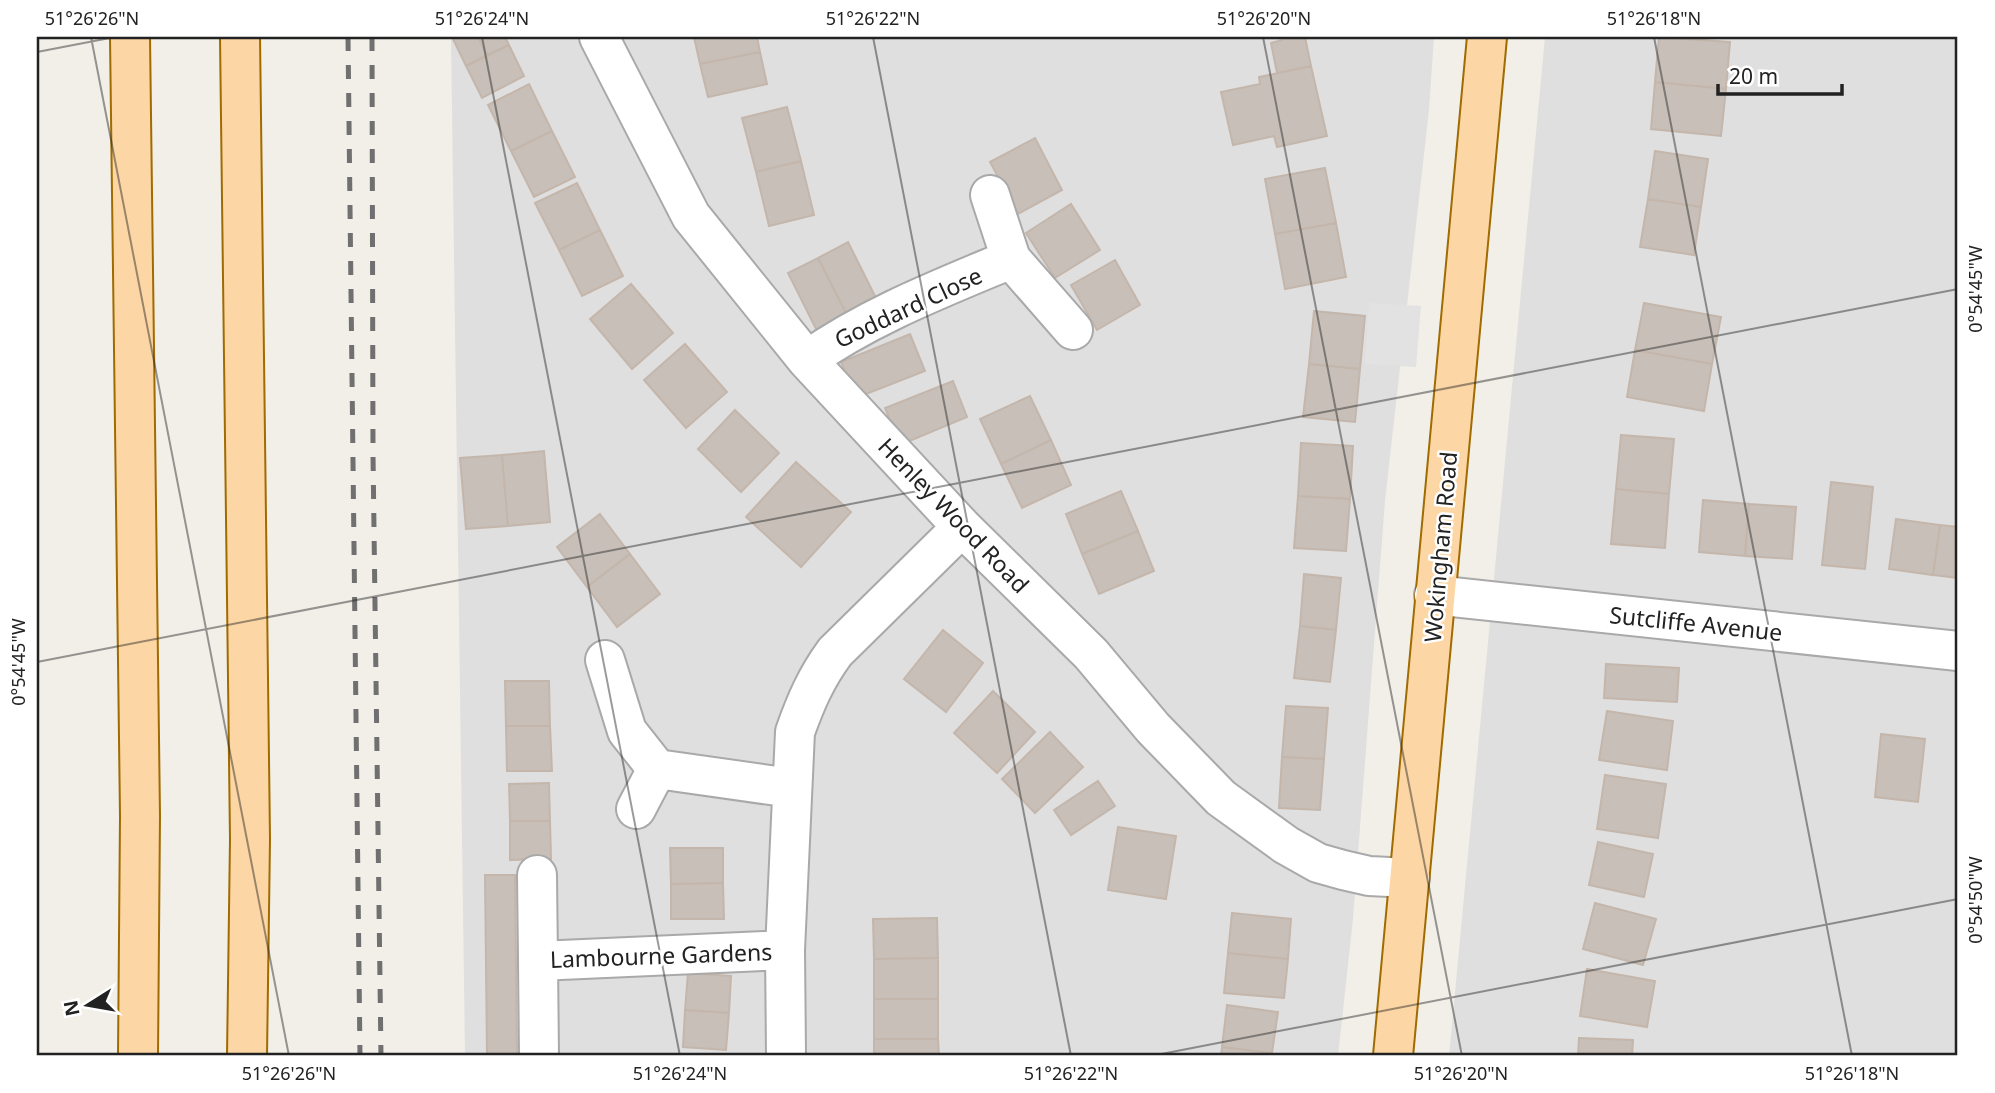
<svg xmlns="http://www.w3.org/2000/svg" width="1995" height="1093" font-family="'Noto Sans',sans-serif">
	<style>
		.residential { fill: #e0dfdf }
		.parking { fill: #e2e2e2 }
		.building { fill: #c7bfb8; stroke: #c4b6ab; stroke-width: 2 }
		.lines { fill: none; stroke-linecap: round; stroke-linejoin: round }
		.minor-casing { stroke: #a9a9a9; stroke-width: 42 }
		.primary-casing { stroke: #a06b00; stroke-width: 42 }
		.minor { stroke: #fff; stroke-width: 38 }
		.primary { stroke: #fcd6a4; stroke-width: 38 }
		.rail { stroke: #707070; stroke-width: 5; stroke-dasharray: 14 14; stroke-linecap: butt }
		.ticks { fill: none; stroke: #222; stroke-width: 2; stroke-opacity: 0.45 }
		.labels { text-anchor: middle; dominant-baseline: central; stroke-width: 5; stroke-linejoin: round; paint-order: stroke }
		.street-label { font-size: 23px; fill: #222; stroke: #fff }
		.neatline { fill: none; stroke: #222; stroke-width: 2.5 }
		.ticks-label { font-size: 18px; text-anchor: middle; fill: #222 }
	</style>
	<rect width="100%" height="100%" fill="#f2efe9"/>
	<path class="residential" d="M451,37H1434L1429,110L1385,501L1353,919L1338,1056H465Z
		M1545,37H1958V1056H1449Z"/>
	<path class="parking" d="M1369,303L1421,306L1416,367L1365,364Z"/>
	<path class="building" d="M452,37H478L487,55L466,66Z
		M478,37H505L509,45L487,55Z
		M694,37H757L760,52L700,64Z
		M1281,37H1305L1311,66L1277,73L1271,43L1282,40Z
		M1659,37L1730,42L1726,89L1655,82Z
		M509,45L524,76L482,98L466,66Z
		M760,52L767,84L708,97L700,64Z
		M1311,66L1327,136L1277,147L1274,136L1233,145L1221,92L1260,84L1259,77Z
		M1655,82L1726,89L1721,136L1651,129Z
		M529,84L552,131L511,151L488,105Z
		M787,107L801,161L756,172L742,118Z
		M552,131L575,177L534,197L511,151Z
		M1035,138L1062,190L1018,214L990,162Z
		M1655,151L1708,159L1701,207L1648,199Z
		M801,161L814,215L769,226L756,172Z
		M1325,168L1336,223L1275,234L1265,179Z
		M577,183L600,230L559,250L535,203Z
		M1648,199L1701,207L1694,255L1640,247Z
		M1071,204L1100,250L1055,278L1026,233Z
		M1336,223L1346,277L1285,289L1275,234Z
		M600,230L623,276L582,296L559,250Z
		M848,242L878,302L848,317L818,258Z
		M818,258L848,317L818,333L788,273Z
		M1115,260L1140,305L1097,330L1071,285Z
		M631,284L673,333L632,369L590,319Z
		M1644,303L1721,317L1712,364L1635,350Z
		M1314,311L1365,316L1360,369L1309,364Z
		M910,334L925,371L856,398L841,362Z
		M685,344L727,392L686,428L644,380Z
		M1635,350L1712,364L1704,411L1627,397Z
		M1309,364L1360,369L1355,422L1303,417Z
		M953,381L967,417L900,445L885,408Z
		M1030,396L1051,440L1001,464L980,419Z
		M735,410L779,453L741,492L698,449Z
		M1621,435L1674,439L1669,494L1616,489Z
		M1051,440L1071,485L1022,508L1001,464Z
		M1301,443L1353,446L1350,499L1298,496Z
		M544,451L550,522L508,526L502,455Z
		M502,455L508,526L466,529L460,458Z
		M796,462L851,512L801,567L746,517Z
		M1831,482L1873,487L1865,569L1822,565Z
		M1616,489L1669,494L1665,548L1611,544Z
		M1121,491L1138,531L1082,554L1066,514Z
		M1298,496L1350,499L1346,551L1294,548Z
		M1703,500L1749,504L1745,556L1699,552Z
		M1749,504L1796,507L1792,559L1745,556Z
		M600,514L630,554L587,587L557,547Z
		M1896,519L1940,525L1933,575L1889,569Z
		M1940,525L1958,527V578L1933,575Z
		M1138,531L1154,571L1099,594L1082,554Z
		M630,554L660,594L617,627L587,587Z
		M1304,574L1341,578L1336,630L1300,626Z
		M1300,626L1336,630L1330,682L1294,678Z
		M943,630L983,663L946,712L904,679Z
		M1606,664L1679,668L1677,702L1604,698Z
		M505,681H549L550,726H506Z
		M993,691L1035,732L997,773L954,733Z
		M1286,706L1328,708L1324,759L1282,757Z
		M1607,711L1673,721L1667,770L1599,760Z
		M506,726H550L552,771H507Z
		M1050,732L1083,767L1035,813L1002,779Z
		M1881,734L1925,739L1918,802L1875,797Z
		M1282,757L1324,759L1320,810L1279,808Z
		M1605,775L1666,784L1658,838L1597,829Z
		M1098,781L1115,806L1071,835L1054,810Z
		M549,783L550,821H510L509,784Z
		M510,821H550L551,859L510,860Z
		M1118,827L1176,836L1166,899L1108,890Z
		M1598,842L1653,854L1644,897L1589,885Z
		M670,848H723V883L671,884Z
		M485,875H515L517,1056H487Z
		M723,883L724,919H671V884Z
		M1595,903L1656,919L1643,965L1583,949Z
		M1232,913L1291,919L1288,959L1228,953Z
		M937,918L938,958L874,959L873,919Z
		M1228,953L1288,959L1284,998L1224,993Z
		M938,958V999H874V959Z
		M1587,969L1655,981L1647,1027L1580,1016Z
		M688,973L731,976L729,1013L685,1010Z
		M874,999H938V1039H874Z
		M1227,1005L1278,1012L1272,1053L1222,1047Z
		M685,1010L729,1013L726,1050L683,1047Z
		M1579,1038L1633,1040L1632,1056H1578Z
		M874,1039H938L939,1056H874Z
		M1222,1047L1272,1053V1056H1221Z"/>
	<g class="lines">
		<defs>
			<path id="minor" d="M599,37L691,216L807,360L962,527L1091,654L1153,728L1221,798L1286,845L1318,863L1343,870L1369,876L1410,878
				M1011,259L1073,330
				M807,360C869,316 942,288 1011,259L990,195
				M1434,595L1958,651
				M605,660L627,731L657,769L791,788
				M636,809L657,769
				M537,875L538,961L785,950
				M538,961L539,1056
				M786,1056L785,950L795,732C806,701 816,678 835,652L962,527"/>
			<path id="primary" d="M130,37L140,816L138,1056
				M240,37L250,839L247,1056
				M1393,1056L1487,37"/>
		</defs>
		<use href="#minor" class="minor-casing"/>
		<use href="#primary" class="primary-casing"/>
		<use href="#minor" class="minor"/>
		<use href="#primary" class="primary"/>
		<path class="rail" d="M348,37L360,1056
			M372,37L373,454L381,1056"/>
	</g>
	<path class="ticks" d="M91,37L289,1056M482,37L680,1056M873,37L1071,1056M1263,37L1462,1056M1654,37L1852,1056M37,52L115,37M37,662L1958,289M1151,1056L1958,899"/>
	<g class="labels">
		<g class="street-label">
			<text transform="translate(908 307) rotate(-25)">Goddard Close</text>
			<text transform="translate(954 515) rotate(46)">Henley Wood Road</text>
			<text transform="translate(1440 547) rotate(-85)">Wokingham Road</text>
			<text transform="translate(1696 623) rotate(6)">Sutcliffe Avenue</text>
			<text transform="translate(661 955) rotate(-2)">Lambourne Gardens</text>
		</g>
	</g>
	<rect width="1995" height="1093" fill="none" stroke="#ffffff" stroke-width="77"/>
	<g transform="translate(88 1005) rotate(259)" stroke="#ffffff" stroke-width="5" paint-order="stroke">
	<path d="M0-5L12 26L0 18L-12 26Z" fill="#222222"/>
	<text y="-10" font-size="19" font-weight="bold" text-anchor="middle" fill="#222222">N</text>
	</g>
	<path d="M1718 84v10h124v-10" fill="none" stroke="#222222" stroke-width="3.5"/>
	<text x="1729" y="84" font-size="21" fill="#222222" stroke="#ffffff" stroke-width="5" paint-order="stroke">20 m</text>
	<rect x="38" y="38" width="1918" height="1016" class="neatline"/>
	<g class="ticks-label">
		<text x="92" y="25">51°26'26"N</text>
		<text x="482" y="25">51°26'24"N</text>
		<text x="873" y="25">51°26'22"N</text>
		<text x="1264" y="25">51°26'20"N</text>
		<text x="1654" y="25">51°26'18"N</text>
		<text transform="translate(1976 289) rotate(-90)" y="6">0°54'45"W</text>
		<text transform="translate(19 662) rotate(-90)" y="6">0°54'45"W</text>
		<text transform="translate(1976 900) rotate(-90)" y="6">0°54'50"W</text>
		<text x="289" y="1080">51°26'26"N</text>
		<text x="680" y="1080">51°26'24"N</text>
		<text x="1071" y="1080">51°26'22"N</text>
		<text x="1461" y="1080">51°26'20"N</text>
		<text x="1852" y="1080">51°26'18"N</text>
	</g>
</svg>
